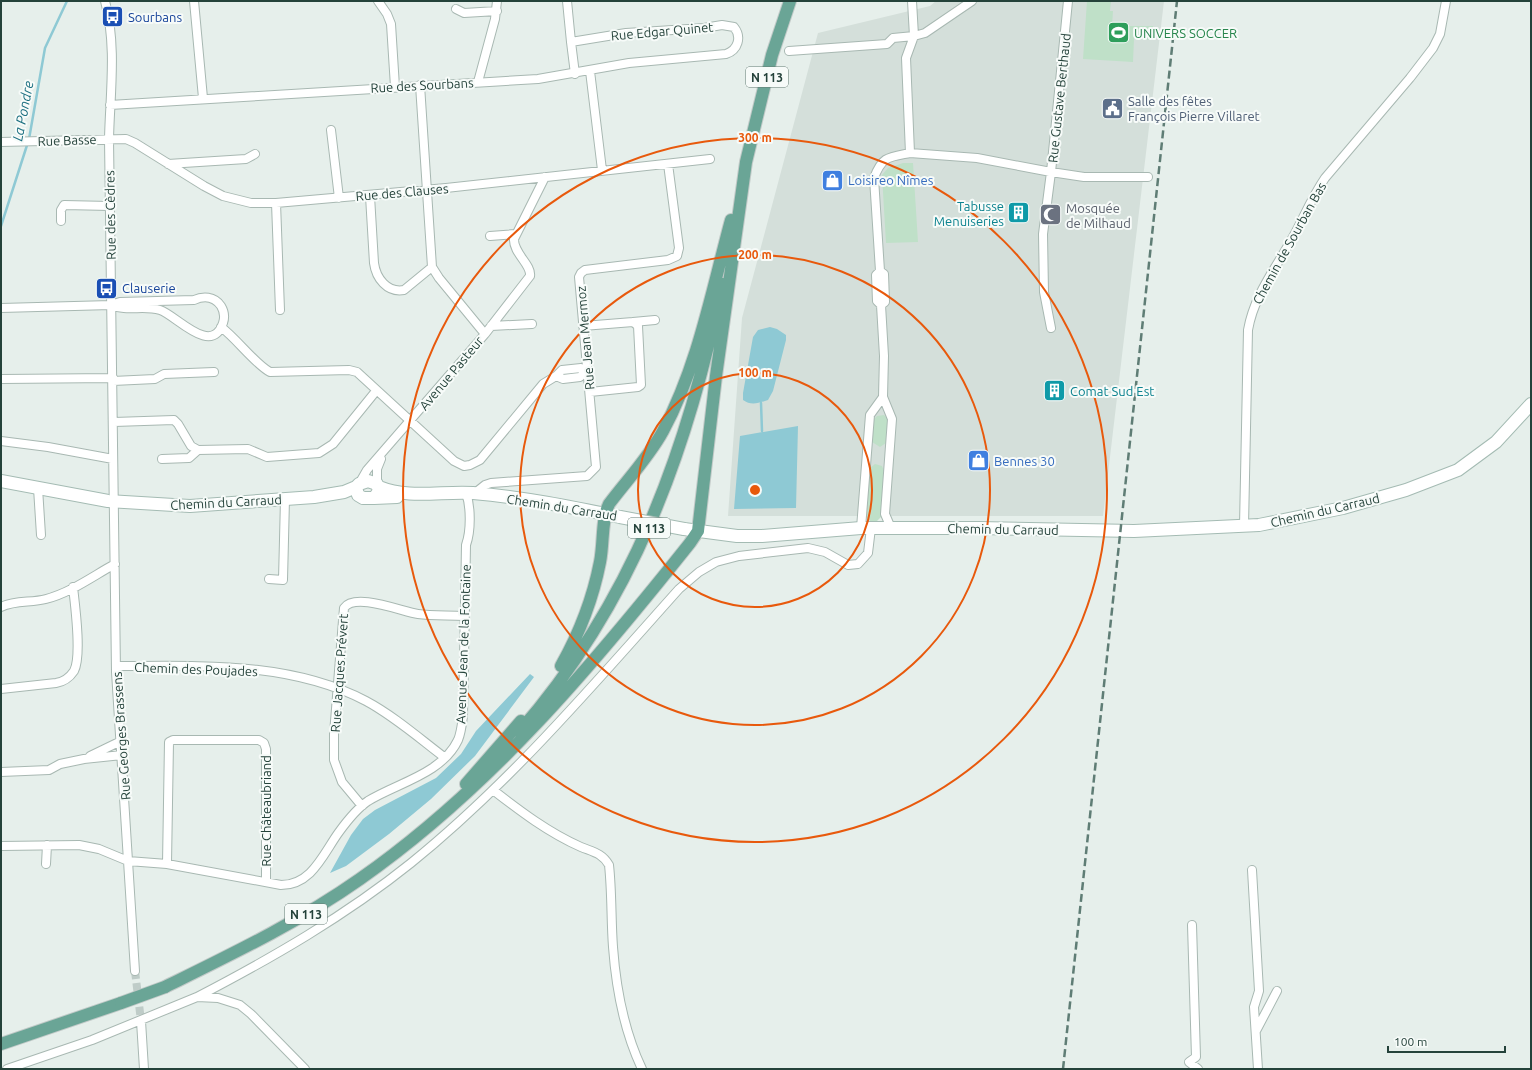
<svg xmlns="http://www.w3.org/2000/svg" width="1532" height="1070" font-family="Ubuntu,sans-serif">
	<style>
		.built { fill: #d4dfda }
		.green { fill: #bfe0c8 }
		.water { fill: #8ec9d4 }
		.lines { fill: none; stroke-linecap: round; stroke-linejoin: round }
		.stream { stroke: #8ec9d4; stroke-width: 2.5 }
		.street-tunnel { stroke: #bfccc8; stroke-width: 8; stroke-dasharray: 8 4; stroke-linecap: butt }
		.street-casing { stroke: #a8b8b2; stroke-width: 10 }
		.secondary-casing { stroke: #a4bbb3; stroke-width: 14 }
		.primary-casing { stroke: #c2cac8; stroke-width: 14 }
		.street { stroke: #fff; stroke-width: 8 }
		.secondary { stroke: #fff; stroke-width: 12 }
		.primary { stroke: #6aa596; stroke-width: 12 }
		.rail { stroke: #5f7d75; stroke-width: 2.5; stroke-dasharray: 8 4; stroke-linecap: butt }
		.secondary-bridge-casing { stroke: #a4bbb3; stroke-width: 14; stroke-linecap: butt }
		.primary-bridge-casing { stroke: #c2cac8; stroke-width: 14; stroke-linecap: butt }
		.secondary-bridge { stroke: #fff; stroke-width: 12 }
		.primary-bridge { stroke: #6aa596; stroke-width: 12 }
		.ring { fill: none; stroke: #e8590c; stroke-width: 2 }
		.labels { text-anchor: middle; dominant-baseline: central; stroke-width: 4; stroke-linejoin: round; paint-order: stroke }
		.shield { fill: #f7fbf9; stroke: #637a73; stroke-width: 1 }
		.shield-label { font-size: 12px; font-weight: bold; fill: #24423a }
		.transit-label { font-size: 13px; fill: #164399; stroke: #f7fbf9; text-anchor: start }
		.street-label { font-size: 13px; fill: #24423a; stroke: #f7fbf9 }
		.leisure-label { font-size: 13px; fill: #27864d; stroke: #f7fbf9; text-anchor: start }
		.service-label { font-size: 13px; fill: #4e5e75; stroke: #f7fbf9; text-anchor: start }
		.shop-label { font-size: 13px; fill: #366cbe; stroke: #f7fbf9; text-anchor: start }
		.culture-label { font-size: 13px; fill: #0d838f; stroke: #f7fbf9; text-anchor: end }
		.worship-label { font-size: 13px; fill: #5b616d; stroke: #f7fbf9; text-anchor: start }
		.water-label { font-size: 14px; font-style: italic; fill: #1c6f80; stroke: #f7fbf9 }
		.centre { fill: #e8590c; stroke: #f7fbf9; stroke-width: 2 }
		.ring-label { font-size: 12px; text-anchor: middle; font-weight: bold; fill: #e8590c; stroke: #f7fbf9; stroke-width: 4; stroke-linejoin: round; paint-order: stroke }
	</style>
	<rect width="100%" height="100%" fill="#e6efeb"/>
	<path class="built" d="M936,1H1164L1103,516H728L742,318L818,33L930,6Z"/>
	<path class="green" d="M1087,1H1111L1110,11H1113L1112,26H1153L1152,40L1134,39L1133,62L1083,59Z
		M903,163H913L918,242L886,243L882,175L888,168Z
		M884,415L888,419L886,443L880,447L872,442L873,420L877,416Z
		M875,464L882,466L885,473L881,517L877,521L871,522L866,517L870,468Z"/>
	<path class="water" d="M770,327L777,329L786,335V340L773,391L768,400C759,403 751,406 743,400V393L753,337L758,330Z
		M798,426L796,508L734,509L740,436Z
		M530,674L534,677L475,756L431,799L389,834L346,866L330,873L351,835L363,819L375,810L436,778L461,754L476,731Z"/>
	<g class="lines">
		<path class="stream" d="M1,226L29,139L45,48L67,1
			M761,403L762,431"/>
		<path class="street-tunnel" d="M135,971L141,1021"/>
		<defs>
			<path id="street" d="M105,1C117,46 110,94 109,139L116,672L135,971
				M194,1L203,98
				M378,1L387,14L391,24L395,87
				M567,1L571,42
				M456,9L464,13L497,11
				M789,51L887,44L893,38L914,36L925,33L972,1
				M590,71L602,170
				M478,82L495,19L497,1
				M110,105L538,79L629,63L726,54C738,50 742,37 734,27L722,25L704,28L626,33L571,42L575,74
				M331,130L339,198
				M1,142L126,139L135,143L204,186L223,196L251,203H276L446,188L710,159
				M910,153L977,158L1051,172L1068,1
				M168,164L246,159L255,154
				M370,196L374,263C376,278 387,293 404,290L432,267
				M276,203L280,310
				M61,221V210L64,205L110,206
				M490,236L515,234
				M880,271L876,275L877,301L881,305L884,356L883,397L892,419L885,514L891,528
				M881,305L885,302L884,274L880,271L874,178C882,156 889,157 910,153L906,58L914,36L912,1
				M1,308L111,305L120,302L194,300C203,296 214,296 221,306C224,311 225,317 223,323C211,357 176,315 160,310C143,305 127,312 111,305
				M633,322L655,320
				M491,326L532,324
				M583,326L633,322L638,326L641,385L638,387L590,392
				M221,327C236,338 256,365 270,372L349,370L357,372L454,461L464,466L470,465L480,460L543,384L556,376L562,370L581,368L587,372
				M1051,328L1044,292L1043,234L1051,172L1084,177H1148
				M485,334L530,276C532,265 513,253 514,239L545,177
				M556,376L563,379L580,377L585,372
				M1,379L113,378
				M113,381L155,379L164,374L214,372
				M114,422L174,420L178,424L191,446L198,450L248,449L267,457L319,453L333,444L376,391
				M1,441L48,447L113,459
				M162,459L189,458L198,450
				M359,484L367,470L485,334L439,278L432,267L420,85
				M377,484V469L381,459
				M38,488L41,535
				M475,493L485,485L491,483L587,476L596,467L579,277L581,273L585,270L668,260L677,256L679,248L668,164
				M1244,526L1248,330C1254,295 1276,268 1293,237C1304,217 1312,197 1325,178L1410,78L1433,48L1440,34L1446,1
				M861,528L870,415L883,397
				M269,579L283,580L285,499
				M1,607C15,600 31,603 46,599C70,593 93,576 115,564
				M116,666C199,666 290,661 366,701C394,716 419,738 444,757
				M1,689L56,683C63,682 70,677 74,671C82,656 75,605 73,587
				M90,756L121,741
				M1,772L49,770L60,764L84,759L122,755
				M493,790C520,811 549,833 581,847C593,852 602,853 609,865C612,892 611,920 613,947C616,988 624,1031 642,1069
				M362,806L342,782L334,760V734L344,608C355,592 403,612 418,614C433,616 449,615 464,616
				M1,846L79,845L99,849L128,861L167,864L281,885C312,885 323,854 339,832C347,821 356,809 368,801C397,783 442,774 458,740C461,733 462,724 463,716L466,545C471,531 471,507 466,493
				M46,864L47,845
				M167,864L169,742L173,740H259L264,743L266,749V882
				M1252,870L1259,991L1254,1007L1258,1069
				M1192,925L1196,1057L1189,1062L1198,1069
				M197,997C272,958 345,916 411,863C511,782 594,684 679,589L699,572L716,562L739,556L808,548L825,552L848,565L858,564L868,553L871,528
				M141,1021L144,1069
				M1256,1031L1277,991
				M7,1069L92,1040L197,997L218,998L240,1005L251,1014L305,1069"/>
			<path id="secondary" d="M1,481L108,501L190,506L314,497L344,492L356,487
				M368,481L377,484L379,491L374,498H363L358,495L356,487L359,484Z
				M379,487C408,499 442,491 473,493C522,497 571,507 620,517
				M374,498L397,497
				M684,529L737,536H762L861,528H978L1134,531L1259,525L1343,508L1406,490L1458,470L1496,442L1531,404"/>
			<path id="primary" d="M561,666C579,634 593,598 600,562C604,542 601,521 609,504C627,480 649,457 663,431C698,366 712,290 731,220
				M519,732C633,602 688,450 722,284
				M466,784L521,721
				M165,987C232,954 299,922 360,879C490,788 592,666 690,543L698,531L716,376L746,162L772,55L790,1
				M1,1044L121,1003"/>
		</defs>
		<use href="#street" class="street-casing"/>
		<use href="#secondary" class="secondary-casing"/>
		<use href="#primary" class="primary-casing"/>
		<use href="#street" class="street"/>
		<use href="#secondary" class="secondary"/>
		<use href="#primary" class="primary"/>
		<path class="rail" d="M1063,1069L1177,1"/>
		<defs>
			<path id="secondary-bridge" d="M620,517L684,529"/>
			<path id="primary-bridge" d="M121,1003L165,987"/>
		</defs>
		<use href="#secondary-bridge" class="secondary-bridge-casing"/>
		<use href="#primary-bridge" class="primary-bridge-casing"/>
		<use href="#secondary-bridge" class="secondary-bridge"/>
		<use href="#primary-bridge" class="primary-bridge"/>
	</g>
	<g class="ring">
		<circle cx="755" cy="490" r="117"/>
		<circle cx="755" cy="490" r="235"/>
		<circle cx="755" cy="490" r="352"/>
	</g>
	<defs>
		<symbol id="bus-square" viewBox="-11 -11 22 22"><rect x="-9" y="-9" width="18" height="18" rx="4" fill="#1a4fb4" stroke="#f7fbf9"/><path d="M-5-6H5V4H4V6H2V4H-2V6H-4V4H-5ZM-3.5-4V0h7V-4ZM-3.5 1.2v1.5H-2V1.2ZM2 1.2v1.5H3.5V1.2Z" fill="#fff"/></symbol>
		<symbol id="stadium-square" viewBox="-11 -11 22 22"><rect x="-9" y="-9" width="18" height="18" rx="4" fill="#2e9e5b" stroke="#f7fbf9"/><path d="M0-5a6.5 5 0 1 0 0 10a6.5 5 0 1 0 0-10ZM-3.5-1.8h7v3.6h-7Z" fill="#fff"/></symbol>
		<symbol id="civic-square" viewBox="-11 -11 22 22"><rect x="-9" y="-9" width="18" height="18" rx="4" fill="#5c6f8a" stroke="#f7fbf9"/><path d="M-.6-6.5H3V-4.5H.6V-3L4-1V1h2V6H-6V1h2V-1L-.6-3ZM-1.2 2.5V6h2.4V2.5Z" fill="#fff"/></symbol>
		<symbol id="shop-square" viewBox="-11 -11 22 22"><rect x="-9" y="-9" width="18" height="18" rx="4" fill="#3f7fe0" stroke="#f7fbf9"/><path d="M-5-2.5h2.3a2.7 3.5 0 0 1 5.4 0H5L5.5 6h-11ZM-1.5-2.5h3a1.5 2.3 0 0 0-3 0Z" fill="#fff"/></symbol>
		<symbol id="building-square" viewBox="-11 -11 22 22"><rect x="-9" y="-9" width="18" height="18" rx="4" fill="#0f9aa8" stroke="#f7fbf9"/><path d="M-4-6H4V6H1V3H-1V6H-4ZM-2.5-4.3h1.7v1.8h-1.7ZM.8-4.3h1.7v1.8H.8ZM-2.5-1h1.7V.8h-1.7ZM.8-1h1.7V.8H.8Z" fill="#fff"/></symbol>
		<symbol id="mosque-square" viewBox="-11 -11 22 22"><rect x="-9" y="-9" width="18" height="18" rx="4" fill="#6b7280" stroke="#f7fbf9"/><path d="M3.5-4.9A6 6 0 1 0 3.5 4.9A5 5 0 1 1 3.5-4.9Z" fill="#fff"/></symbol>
	</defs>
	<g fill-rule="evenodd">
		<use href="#bus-square" x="100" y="4" width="25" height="25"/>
		<use href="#stadium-square" x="1106" y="20" width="25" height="25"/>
		<use href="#civic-square" x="1100" y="96" width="25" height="25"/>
		<use href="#shop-square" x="820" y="168" width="25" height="25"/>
		<use href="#building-square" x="1006" y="200" width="25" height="25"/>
		<use href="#mosque-square" x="1038" y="202" width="25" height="25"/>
		<use href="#bus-square" x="94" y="276" width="25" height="25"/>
		<use href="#building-square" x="1042" y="378" width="25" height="25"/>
		<use href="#shop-square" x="966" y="448" width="25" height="25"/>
	</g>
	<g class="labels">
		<g class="shield">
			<rect x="746" y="67" width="42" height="20" rx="3"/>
			<rect x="628" y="518" width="42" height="20" rx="3"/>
			<rect x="285" y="904" width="42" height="20" rx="3"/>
		</g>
		<g class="shield-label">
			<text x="767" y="77">N 113</text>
			<text x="649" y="528">N 113</text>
			<text x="306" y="914">N 113</text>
		</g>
		<g class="transit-label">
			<text x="128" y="17">Sourbans</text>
			<text x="122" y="288">Clauserie</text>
		</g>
		<g class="street-label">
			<text transform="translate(662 31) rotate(-5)">Rue Edgar Quinet</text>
			<text transform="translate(422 85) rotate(-3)">Rue des Sourbans</text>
			<text transform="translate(1059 98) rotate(-84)">Rue Gustave Berthaud</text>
			<text transform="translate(67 140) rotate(-2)">Rue Basse</text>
			<text transform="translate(402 192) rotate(-5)">Rue des Clauses</text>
			<text transform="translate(110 215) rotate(-91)">Rue des Cèdres</text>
			<text transform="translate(1289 243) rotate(-61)">Chemin de Sourban Bas</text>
			<text transform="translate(585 338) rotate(-95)">Rue Jean Mermoz</text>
			<text transform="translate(451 373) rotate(-50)">Avenue Pasteur</text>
			<text transform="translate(226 502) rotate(-3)">Chemin du Carraud</text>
			<text transform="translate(562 507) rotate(9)">Chemin du Carraud</text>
			<text transform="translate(1325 510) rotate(-13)">Chemin du Carraud</text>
			<text transform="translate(1003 529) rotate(1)">Chemin du Carraud</text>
			<text transform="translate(463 644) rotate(-88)">Avenue Jean de la Fontaine</text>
			<text transform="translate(196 669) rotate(2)">Chemin des Poujades</text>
			<text transform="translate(339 673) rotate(-86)">Rue Jacques Prévert</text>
			<text transform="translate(121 736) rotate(-94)">Rue Georges Brassens</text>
			<text transform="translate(266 811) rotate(-90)">Rue Châteaubriand</text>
		</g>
		<g class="leisure-label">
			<text x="1134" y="33">UNIVERS SOCCER</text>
		</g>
		<g class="service-label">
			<text x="1128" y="101">Salle des fêtes<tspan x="1128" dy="15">François Pierre Villaret</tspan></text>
		</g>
		<g class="shop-label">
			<text x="848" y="180">Loisireo Nîmes</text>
			<text x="994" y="461">Bennes 30</text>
		</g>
		<g class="culture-label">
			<text x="1004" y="206">Tabusse<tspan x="1004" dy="15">Menuiseries</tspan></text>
			<text x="1070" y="391" text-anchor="start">Comat Sud Est</text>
		</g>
		<g class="worship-label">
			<text x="1066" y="208">Mosquée<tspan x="1066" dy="15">de Milhaud</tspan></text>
		</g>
		<g class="water-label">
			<text transform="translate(23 111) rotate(-79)">La Pondre</text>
		</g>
	</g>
	<circle cx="755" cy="490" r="6" class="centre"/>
	<g class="ring-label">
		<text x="755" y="142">300 m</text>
		<text x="755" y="259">200 m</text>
		<text x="755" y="377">100 m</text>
	</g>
	<rect width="1532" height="1070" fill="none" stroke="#24423a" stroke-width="4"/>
	<path d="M1388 1046v6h117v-6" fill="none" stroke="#24423a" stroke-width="2"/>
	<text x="1394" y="1046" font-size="12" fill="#24423a" stroke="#f7fbf9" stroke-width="3" paint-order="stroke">100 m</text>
</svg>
